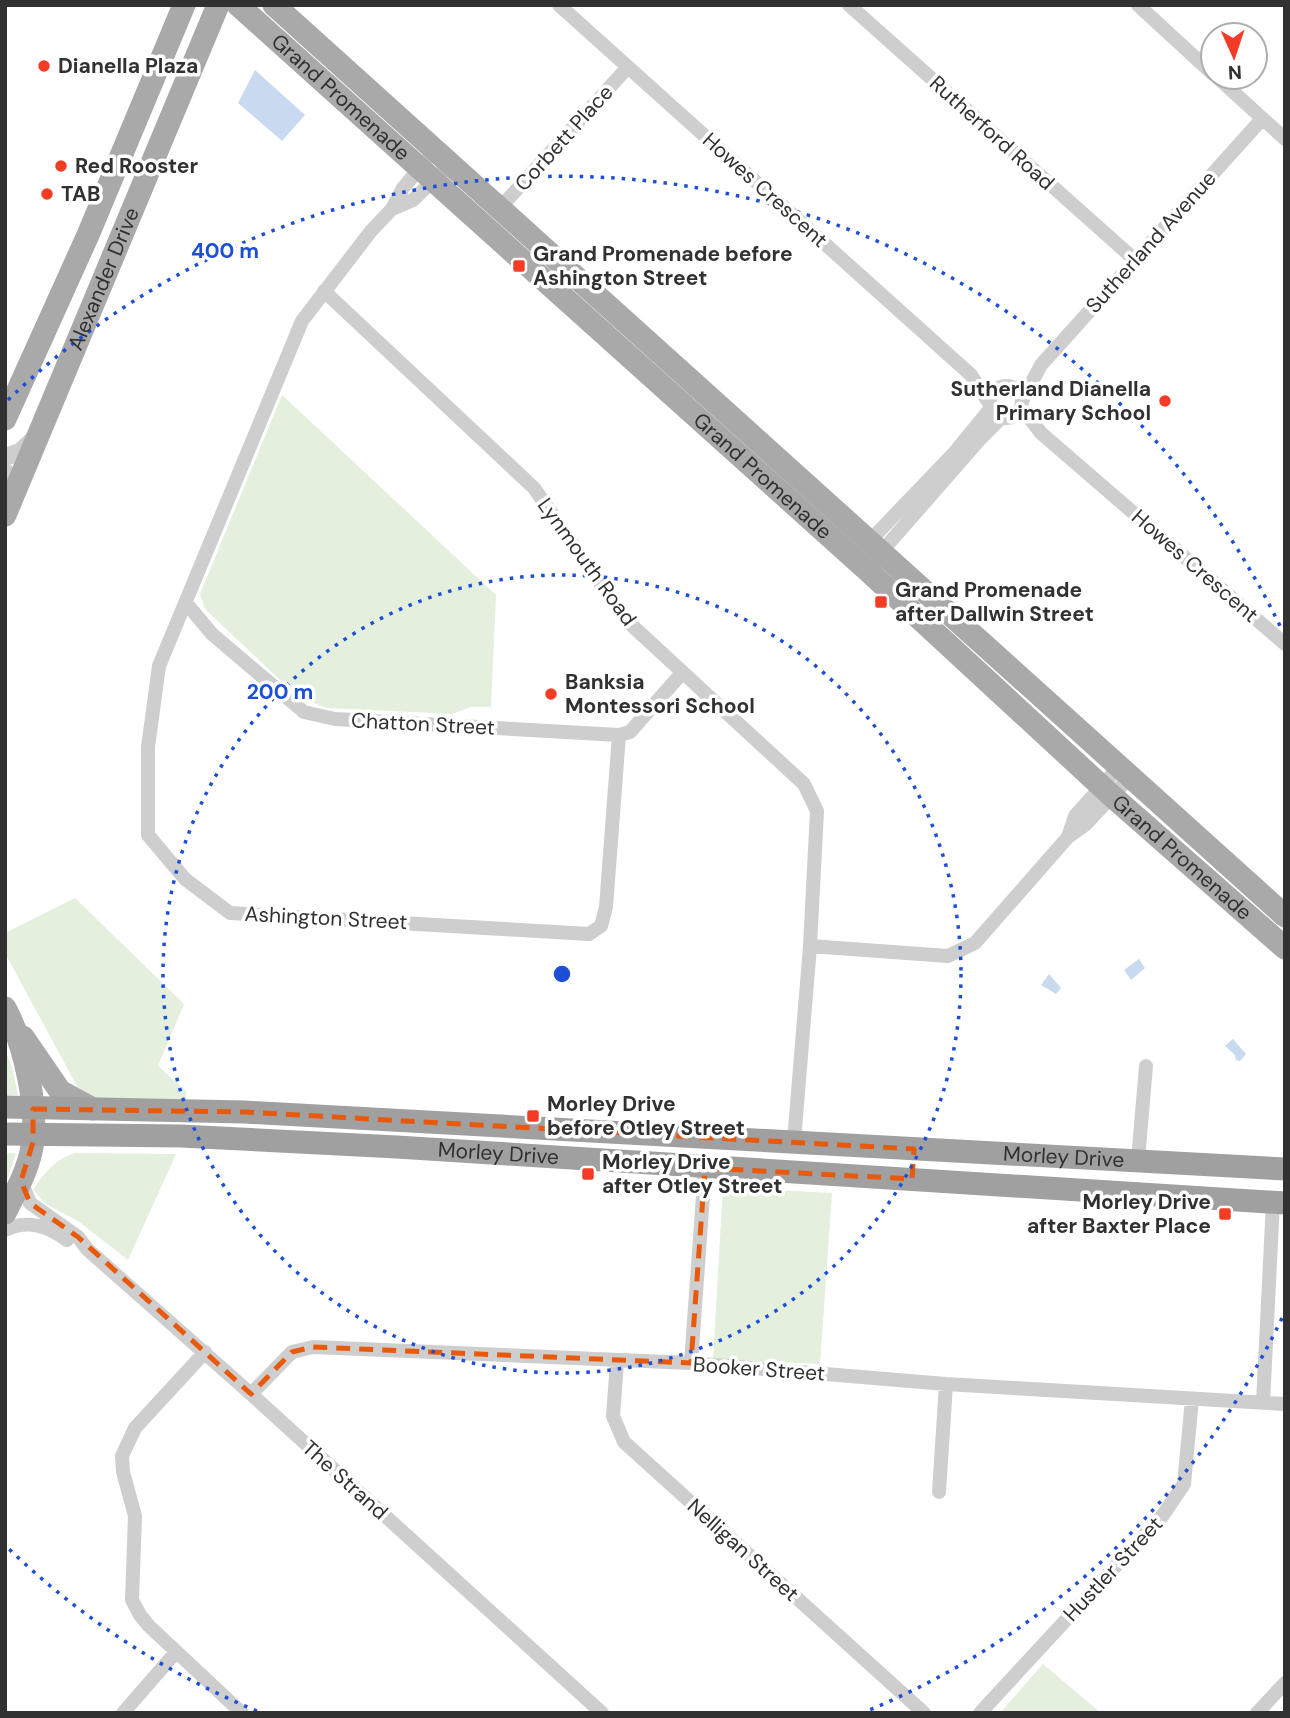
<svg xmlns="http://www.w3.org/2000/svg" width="1290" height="1718" font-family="'DM Sans',sans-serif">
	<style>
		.green { fill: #e4efde }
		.water { fill: #c9daf0 }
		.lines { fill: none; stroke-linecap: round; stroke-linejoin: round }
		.minor { stroke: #cecece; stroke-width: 14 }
		.tertiary { stroke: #cecece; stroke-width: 18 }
		.primary { stroke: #a9a9a9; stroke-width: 23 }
		.trunk { stroke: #a0a0a0; stroke-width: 23 }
		.marked { fill: none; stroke: #e8590c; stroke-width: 5; stroke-dasharray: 14 9; stroke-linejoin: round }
		.ring { fill: none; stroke: #1d4ed8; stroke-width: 3.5; stroke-dasharray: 3.5 7 }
		.poi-dot { fill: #f43b26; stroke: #fff; stroke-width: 2.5 }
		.labels { text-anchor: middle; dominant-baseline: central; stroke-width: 7; stroke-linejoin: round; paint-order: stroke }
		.poi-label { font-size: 21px; font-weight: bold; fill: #313131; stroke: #fff; text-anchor: start }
		.street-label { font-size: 21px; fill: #313131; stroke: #fff }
		.centre { fill: #1d4ed8; stroke: #fff; stroke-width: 3.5 }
		.ring-label { font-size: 21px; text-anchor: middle; font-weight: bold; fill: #1d4ed8; stroke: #fff; stroke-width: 7; stroke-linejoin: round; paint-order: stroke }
	</style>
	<rect width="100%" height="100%" fill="#fff"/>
	<path class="green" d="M282,395L496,595L491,707H471L452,714L327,708L298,697L205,609L200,594Z
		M75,898L184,1004L158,1066L186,1091V1102L89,1098L78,1088L5,953V933Z
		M5,1049L13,1071L18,1095H5Z
		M5,1153H16L5,1186Z
		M75,1153L176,1154L128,1260L78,1221L46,1204L33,1190C45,1172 54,1160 75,1153Z
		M723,1187L832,1193L820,1364L713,1359Z
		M1043,1664L1101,1713H1000Z"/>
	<path class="water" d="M255,70L305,115L282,141L238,103Z
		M1139,959L1145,968L1131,980L1124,970Z
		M1049,974L1061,988L1056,994L1041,985Z
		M1233,1039L1246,1054L1240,1061L1236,1060L1235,1055L1225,1046Z"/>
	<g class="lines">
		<path class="minor" d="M559,5L971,375L989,403
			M849,5L1135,260
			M1138,5L1213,74
			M1217,77L1285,139
			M425,162L403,188L392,209L371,231L302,321L159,666L148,747V835L185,879L230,913L589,934L601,926L606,907L619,735L630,732L682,673
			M392,209L413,200L450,164
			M499,209L628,67
			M324,291L534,488L626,620L804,784L817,811L810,946L794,1141
			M990 402a16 16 0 1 1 32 0a16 16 0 1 1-32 0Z
			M1022,401L1041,365L1262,119
			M1021,407L1041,433L1285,644
			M864,547L955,452L991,408
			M876,558L981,438L1001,418
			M186,603L212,634L304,712L335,719L619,735
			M1068,837L1075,816L1119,767
			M810,946L948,956L975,943L1068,837L1086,824L1130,777
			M1138,1160L1146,1066
			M21,1181L30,1203L78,1237L87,1249L251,1394L602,1713
			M5,1230C28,1219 48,1226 67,1240
			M205,1352L135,1428L122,1456L123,1472L135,1516L132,1600L140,1615L149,1626L242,1713
			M617,1362L613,1416L624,1442L924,1713
			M691,1363L705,1168
			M251,1394L292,1352L313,1347L691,1363L946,1384L1285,1404
			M1263,1403L1273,1202
			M939,1492L946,1384
			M123,1713L176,1652
			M980,1713L1163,1515L1184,1484L1192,1399
			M1257,1713L1285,1683"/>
		<path class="tertiary" d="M5,457L20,452L37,436
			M5,472L10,485V503"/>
		<g class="primary">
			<path id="s1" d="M238,5L866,569L1112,796L1285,948"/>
			<path d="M274,5L1285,916"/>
			<path d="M5,419L88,235L184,5"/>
			<path id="s2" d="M5,515L218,5"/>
			<path d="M5,1008C25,1045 40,1112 31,1152C26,1174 15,1193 5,1213"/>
			<path d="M23,1037L60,1091L93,1109"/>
		</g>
		<g class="trunk">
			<path id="s3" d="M5,1107L244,1112L1285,1169"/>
			<path id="s4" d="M5,1134L181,1136L397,1147L1285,1203"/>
		</g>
	</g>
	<path class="marked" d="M33,1109L244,1112L914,1149L912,1179L705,1168L691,1363L313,1347L292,1352L251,1394L78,1237L30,1203L21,1181L33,1142Z"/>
	<g class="ring">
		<circle cx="562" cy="974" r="399"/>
		<path d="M1282 1318A798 798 0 0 1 867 1711M257 1711A798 798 0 0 1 8 1548M8 400A798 798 0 0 1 1282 630"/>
	</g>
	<g class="poi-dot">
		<circle cx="44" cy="66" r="7"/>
		<circle cx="61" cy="166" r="7"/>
		<circle cx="47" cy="194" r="7"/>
		<rect x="512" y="259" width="14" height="14" rx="3.5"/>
		<circle cx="1165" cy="401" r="7"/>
		<rect x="874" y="595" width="14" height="14" rx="3.5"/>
		<circle cx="551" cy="694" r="7"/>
		<rect x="526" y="1109" width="14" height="14" rx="3.5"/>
		<rect x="581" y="1167" width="14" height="14" rx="3.5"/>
		<rect x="1218" y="1207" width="14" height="14" rx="3.5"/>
	</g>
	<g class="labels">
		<g class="poi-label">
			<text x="58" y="66">Dianella Plaza</text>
			<text x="75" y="166">Red Rooster</text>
			<text x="61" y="194">TAB</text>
			<text x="533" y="254">Grand Promenade before<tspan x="533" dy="24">Ashington Street</tspan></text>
			<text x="1151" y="389" text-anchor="end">Sutherland Dianella<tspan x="1151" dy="24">Primary School</tspan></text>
			<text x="895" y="590">Grand Promenade<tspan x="895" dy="24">after Dallwin Street</tspan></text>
			<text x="565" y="682">Banksia<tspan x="565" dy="24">Montessori School</tspan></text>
			<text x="547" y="1104">Morley Drive<tspan x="547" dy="24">before Otley Street</tspan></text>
			<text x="602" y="1162">Morley Drive<tspan x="602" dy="24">after Otley Street</tspan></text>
			<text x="1211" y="1202" text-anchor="end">Morley Drive<tspan x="1211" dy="24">after Baxter Place</tspan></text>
		</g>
		<g class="street-label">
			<text stroke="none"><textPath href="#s1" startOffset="138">Grand Promenade</textPath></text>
			<text transform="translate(992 133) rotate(42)">Rutherford Road</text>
			<text transform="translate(564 138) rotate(-48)">Corbett Place</text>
			<text transform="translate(765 190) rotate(42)">Howes Crescent</text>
			<text transform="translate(1151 242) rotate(-48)">Sutherland Avenue</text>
			<text stroke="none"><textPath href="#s2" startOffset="256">Alexander Drive</textPath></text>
			<text stroke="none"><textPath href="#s1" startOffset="705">Grand Promenade</textPath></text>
			<text transform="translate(587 562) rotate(54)">Lynmouth Road</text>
			<text transform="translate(1195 566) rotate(41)">Howes Crescent</text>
			<text transform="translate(423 724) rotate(3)">Chatton Street</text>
			<text stroke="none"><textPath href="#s1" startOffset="1272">Grand Promenade</textPath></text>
			<text transform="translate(326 918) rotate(3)">Ashington Street</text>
			<text stroke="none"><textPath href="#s4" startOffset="494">Morley Drive</textPath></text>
			<text stroke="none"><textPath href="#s3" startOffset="1060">Morley Drive</textPath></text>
			<text transform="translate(759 1369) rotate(4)">Booker Street</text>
			<text transform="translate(345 1480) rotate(42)">The Strand</text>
			<text transform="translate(743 1550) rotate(42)">Nelligan Street</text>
			<text transform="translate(1113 1569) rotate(-47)">Hustler Street</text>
		</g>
	</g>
	<circle cx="562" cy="974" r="10" class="centre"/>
	<g class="ring-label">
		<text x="225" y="258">400 m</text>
		<text x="280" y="699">200 m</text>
	</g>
	<rect width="1290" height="1718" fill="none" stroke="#313131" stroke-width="14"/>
	<g transform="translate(1234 56) rotate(177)"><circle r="33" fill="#ffffff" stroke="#adadad" stroke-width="2"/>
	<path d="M0-5L12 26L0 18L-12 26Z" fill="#f43b26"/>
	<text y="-10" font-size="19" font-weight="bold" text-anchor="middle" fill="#313131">N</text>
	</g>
</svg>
